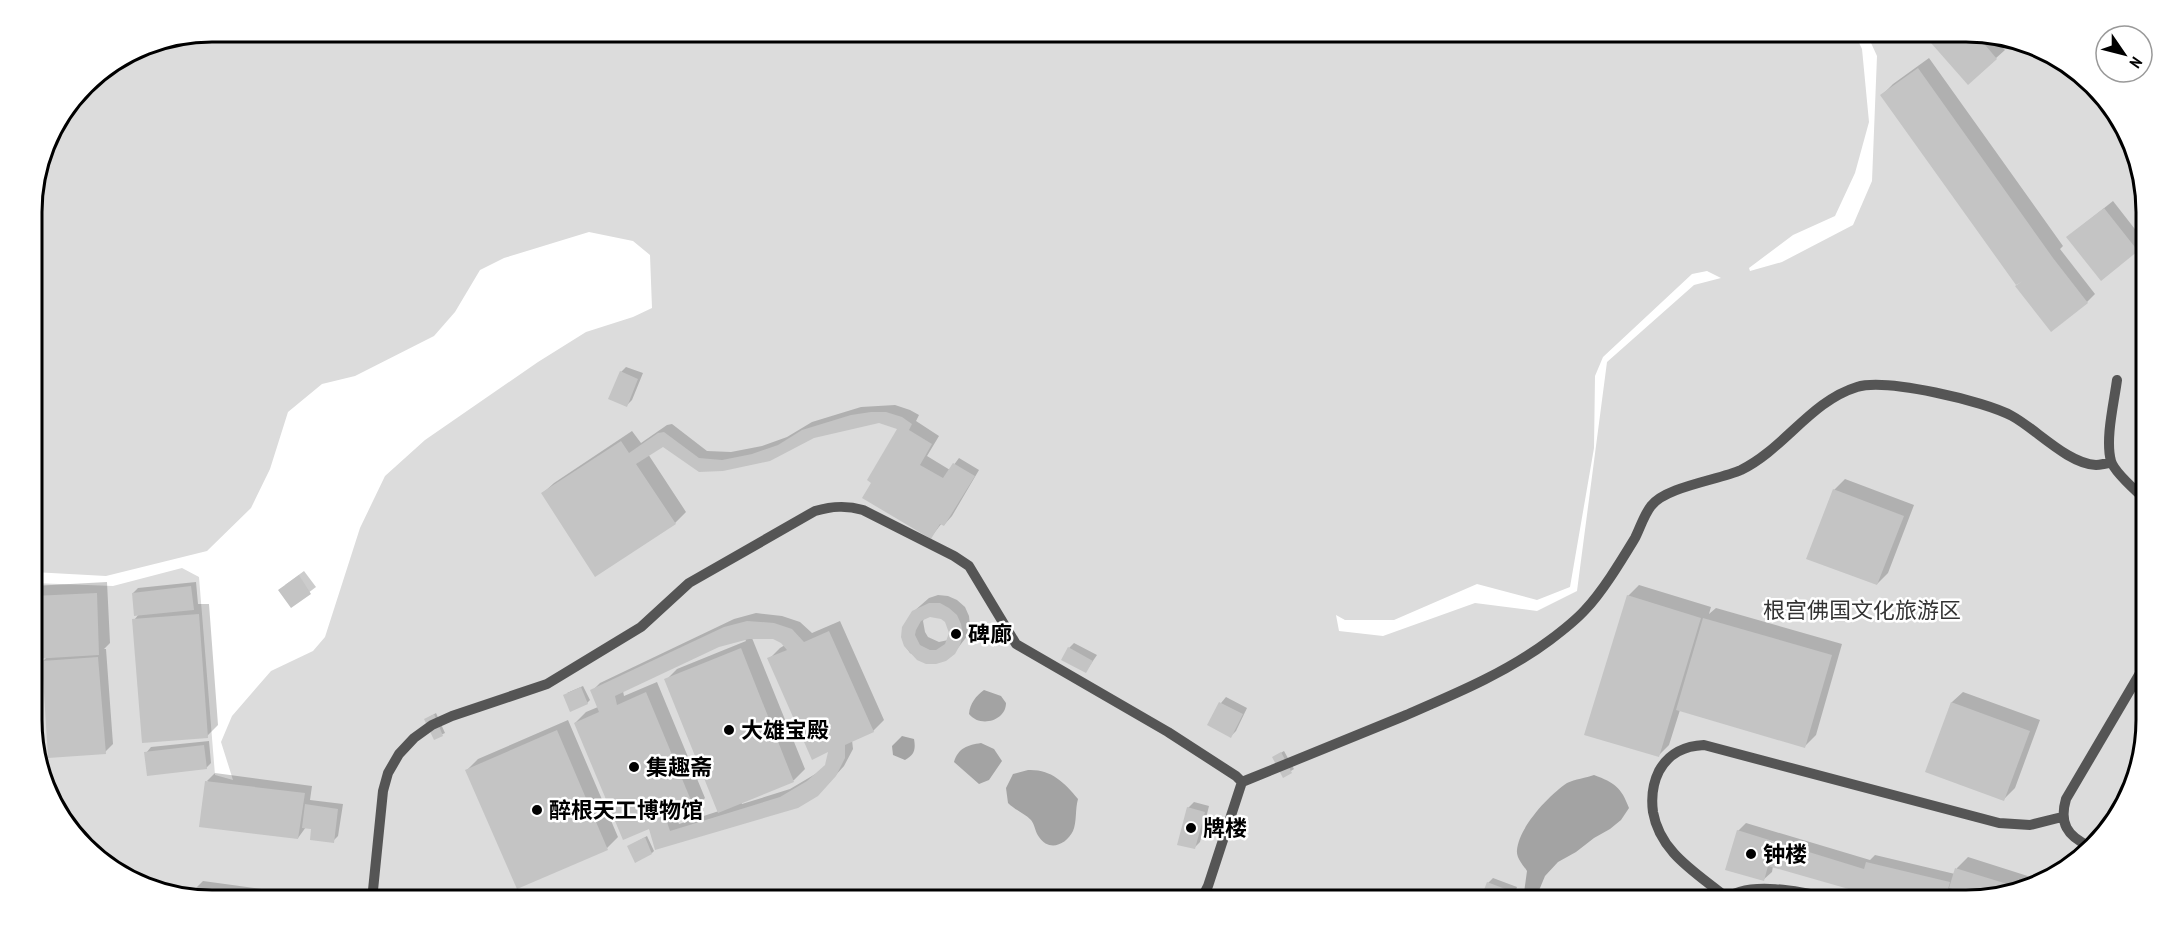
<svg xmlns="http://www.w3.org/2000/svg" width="2178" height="932" font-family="'PT Sans Narrow','Noto Sans SC',sans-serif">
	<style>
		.green { fill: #dcdcdc; fill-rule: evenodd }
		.water { fill: #a3a3a3 }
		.shadow { fill: #0003; fill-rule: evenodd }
		.building { fill: #c4c4c4; fill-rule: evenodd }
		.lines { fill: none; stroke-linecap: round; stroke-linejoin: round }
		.lane { stroke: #555; stroke-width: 10 }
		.poi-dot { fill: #000; stroke: #fff; stroke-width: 2 }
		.labels { text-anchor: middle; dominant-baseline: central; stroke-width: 5; stroke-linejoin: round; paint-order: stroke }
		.park-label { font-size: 22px; fill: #333; stroke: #fff }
		.poi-label { font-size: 22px; font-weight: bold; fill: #000; stroke: #fff; text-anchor: start }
		.rim { fill: none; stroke: #000; stroke-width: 3 }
	</style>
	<rect width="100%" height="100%" fill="#fff"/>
	<path class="green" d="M212,32H1854L1862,49L1869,122L1855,173L1835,216L1793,235L1749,268L1750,271L1782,262L1853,225L1872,181L1877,56L1866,32H1966L2035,45L2109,102L2145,188L2146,721L2133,789L2076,863L2025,891L1978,900H212L143,887L69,830L33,744V583L113,586L182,568L199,577L215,775L233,780L221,742L232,716L271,671L313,651L325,637L360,528L385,476L425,440L538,362L586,332L633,317L652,308L650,255L633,241L589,232L504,258L480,270L455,312L434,336L355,376L322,384L288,412L270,469L251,508L207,551L106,576L33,572L32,199L50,132L93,76L143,45ZM1707,271L1721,278L1694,285L1607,362L1577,591L1537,611L1475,603L1383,636L1339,631L1336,615L1345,620H1394L1477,584L1537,600L1570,587L1594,448L1595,376L1603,357L1692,274Z"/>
	<path class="water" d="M984,690L1001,696L1006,703C1006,721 980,728 969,714C970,703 976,696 984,690Z
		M902,736L914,739C916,750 914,755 905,760L893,755L892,746Z
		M981,743L994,749L1002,761L989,780L979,784L954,762C958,748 968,745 981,743Z
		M1028,770C1051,769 1064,782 1078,799C1075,809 1077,822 1073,831C1066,845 1049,852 1039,837C1035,832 1035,825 1031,820C1024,813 1015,810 1008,803L1006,788L1013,774Z
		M1594,775C1615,783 1621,787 1629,808L1621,820L1610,829L1594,838L1576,852L1558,862L1545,876L1535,900H1523L1527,871C1523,865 1516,858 1517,850C1519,827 1549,795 1567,783C1575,779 1586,778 1594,775Z"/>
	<path class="shadow" d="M1930,31H1966L1993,37L2005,50L1968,83Z
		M1929,58L2063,246L2060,249L2095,294L2087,302L2026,278L1882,95L1893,84Z
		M2113,201L2145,242L2137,250L2068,237Z
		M626,367L643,373L632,400L627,405L621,372Z
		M895,405L910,410L919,415L916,421L939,436L927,456L950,470L959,458L979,470L952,516L944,525L942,523L931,537L872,484L899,428L879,421L813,437L722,470L663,445L648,454L686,512L675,523L543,493L554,483L632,431L641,443L667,425L672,424L707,451L731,452L762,446L787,437L812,422L861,407Z
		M1845,479L1914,505L1888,573L1877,584L1834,490Z
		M304,571L316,587L291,606L285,585Z
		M107,582L110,643L104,649H106L113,744L105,752L43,661L48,656L33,657V586Z
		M196,582L198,604H209L218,725L207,736L134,620L139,614L133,593L138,588Z
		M1639,585L1711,607L1709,614L1716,608L1842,644L1816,735L1805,746L1680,710L1669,745L1658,756L1628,596Z
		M938,595L948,596L957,600L965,607L969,616L970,626L968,635L954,653L926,662L910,653L905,646L913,612L929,598ZM936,615L946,621L950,633L948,640L939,642L928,637L925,632L923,621L926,616Z
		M756,613L782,616L800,622L812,633L840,621L884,720L873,731L852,740L853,749L844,766L826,786L656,849L650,830L575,723L586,712L598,707L592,691L600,683L734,619ZM773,637L785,645L780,648L769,659L830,750L827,765L817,773L790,789L742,804L741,802L794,780L805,769L752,638ZM745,639L746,641L677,669L666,680L719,811L679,824L676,816L694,809L705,798L657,682L624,696L623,691L718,645Z
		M1074,643L1097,655L1086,671L1069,648Z
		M583,686L590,700L587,703L567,693Z
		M1963,692L2040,720L2015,788L2004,799L1927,771L1952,702Z
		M1226,697L1247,708L1236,731L1231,736L1209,725L1221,703Z
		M436,713L445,733L434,738L426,719Z
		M568,720L618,837L607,848L467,770L478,759Z
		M209,741L211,763L206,768L146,753L151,747Z
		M1284,751L1294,769L1283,776L1274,757Z
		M215,773L312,786L310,800L343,804L338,836L333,841L313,828L306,827L298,838L207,781Z
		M1194,802L1209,806L1200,842L1194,848L1188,808Z
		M1746,823L1870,860L1875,855L1955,874L1957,868L1968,857L2043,881L2025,891L1987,898L1953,888L1951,900H1893L1773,866L1772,872L1763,880L1738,831Z
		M647,836L654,851L652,853L629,846Z
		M1493,878L1517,887L1515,893L1534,900H1482L1488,883Z
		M203,881L298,894L297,900H212L194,897L195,889Z"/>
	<path class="building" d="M1929,31L1975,33L1997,59L1968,85L1924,35Z
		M1918,68L2053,258L2088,303L2051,332L2015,286L2023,281L2016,285L1880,95Z
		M2104,208L2138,251L2101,281L2066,237Z
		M620,371L638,379L627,407L608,399Z
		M871,412H886L902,417L912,424L909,430L932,444L920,465L943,478L953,463L975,476L944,526L940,524L931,539L862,498L871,483L867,480L897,429L879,423L814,438L770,461L723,471L699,472L663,447L636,464L676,524L595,577L541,493L621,441L629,453L658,433L664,432L699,458L722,460L752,454L778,445L802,430L851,415Z
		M1833,489L1904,516L1877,585L1806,559Z
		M299,575L311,594L291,608L278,590Z
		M191,586L194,610L134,616L132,593Z
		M97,593L99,655L33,659V596Z
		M1627,595L1701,618L1659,757L1584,735Z
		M929,603H940L949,608L957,615L961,624L963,635L960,645L955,654L946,661L936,664H926L917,660L904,646L901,637L902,627L912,611ZM930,617L941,619L945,622L949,633L945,644L936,650H930L920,645L915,635L916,630L921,621Z
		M199,614L208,738L142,743L132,619Z
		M1703,618L1832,655L1805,748L1676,710Z
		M747,621L774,623L792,629L804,642L829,631L874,732L845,745V758L836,776L818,796L798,808L655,850L649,829L623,840L574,723L599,712L590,690L724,627ZM749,639H773L781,643L787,650L767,658L812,760L828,752L825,765L807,781L780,797L670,831L667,822L695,810L646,692L617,705L615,696L719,647Z
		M1068,647L1093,661L1086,673L1061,660Z
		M741,648L794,782L718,813L664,679Z
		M98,657L106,754L48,758L42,661Z
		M581,687L588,704L570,712L563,695Z
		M1219,702L1243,714L1231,738L1207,725Z
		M1951,702L2030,731L2004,801L1925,772Z
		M434,714L443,736L434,740L424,719Z
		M557,730L608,850L517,889L465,770Z
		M204,745L207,769L147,776L144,752Z
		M1281,752L1292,773L1283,778L1272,757Z
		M205,781L305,793L298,839L199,827Z
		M305,804L338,809L334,843L310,840L311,829L302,828Z
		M1187,807L1205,812L1195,849L1177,845Z
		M1737,830L1864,869L1866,862L1950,882L1945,900H1887L1768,866L1764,881L1725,870Z
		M645,837L652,854L635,863L627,846Z
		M1955,868L2027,890L1984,899L1949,888Z
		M1487,882L1513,892L1511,898L1515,900H1480Z
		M194,889L268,899V900H212L193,897Z"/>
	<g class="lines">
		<path class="lane" d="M2117,380C2114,403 2105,439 2111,461C2114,472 2137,492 2146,500
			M1242,782C1296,760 1350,738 1404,716C1455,694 1506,673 1550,640C1562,631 1575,621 1585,610C1603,591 1621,561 1635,538C1640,528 1644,515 1651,506C1665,487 1718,480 1741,470C1784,449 1811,401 1857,387C1886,378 1985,401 2012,416C2036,429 2068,464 2096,465C2101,465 2106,463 2111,463
			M2089,846C2067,836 2059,823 2066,799L2146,663
			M1727,898C1697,873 1660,853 1653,812C1651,797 1652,785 1659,771C1669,753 1684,746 1704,745L1999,823L2030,825L2062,817
			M372,900L383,791L388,773L399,754L414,738L432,725L452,716L547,684L641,627L689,583L815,511C832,506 846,505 863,510L954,556L969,566L1016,644L1168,732L1236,776L1242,782
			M1201,900L1208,886L1242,782
			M1725,900C1747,878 1811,894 1839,900"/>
	</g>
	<g class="poi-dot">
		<circle cx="956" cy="634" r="6"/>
		<circle cx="729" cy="730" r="6"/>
		<circle cx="634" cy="767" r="6"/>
		<circle cx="537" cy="810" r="6"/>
		<circle cx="1191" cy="828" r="6"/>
		<circle cx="1751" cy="854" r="6"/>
	</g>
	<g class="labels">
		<g class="park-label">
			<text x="1862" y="610">根宫佛国文化旅游区</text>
		</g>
		<g class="poi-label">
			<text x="968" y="634">碑廊</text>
			<text x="741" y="730">大雄宝殿</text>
			<text x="646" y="767">集趣斋</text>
			<text x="549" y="810">醉根天工博物馆</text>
			<text x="1203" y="828">牌楼</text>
			<text x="1763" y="854">钟楼</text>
		</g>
	</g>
	<path d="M0 0H2178V932H0ZM212 42H1966A170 170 0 0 1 2136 212V720A170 170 0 0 1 1966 890H212A170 170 0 0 1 42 720V212A170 170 0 0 1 212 42Z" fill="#fff" fill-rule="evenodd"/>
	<path class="rim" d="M212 42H1966A170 170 0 0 1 2136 212V720A170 170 0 0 1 1966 890H212A170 170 0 0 1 42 720V212A170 170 0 0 1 212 42Z"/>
	<g transform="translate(2124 54) rotate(125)"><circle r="28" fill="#ffffff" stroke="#999999" stroke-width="1.5"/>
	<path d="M0-4.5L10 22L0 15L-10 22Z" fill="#000000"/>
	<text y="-9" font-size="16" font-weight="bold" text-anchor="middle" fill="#000000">N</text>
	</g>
</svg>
